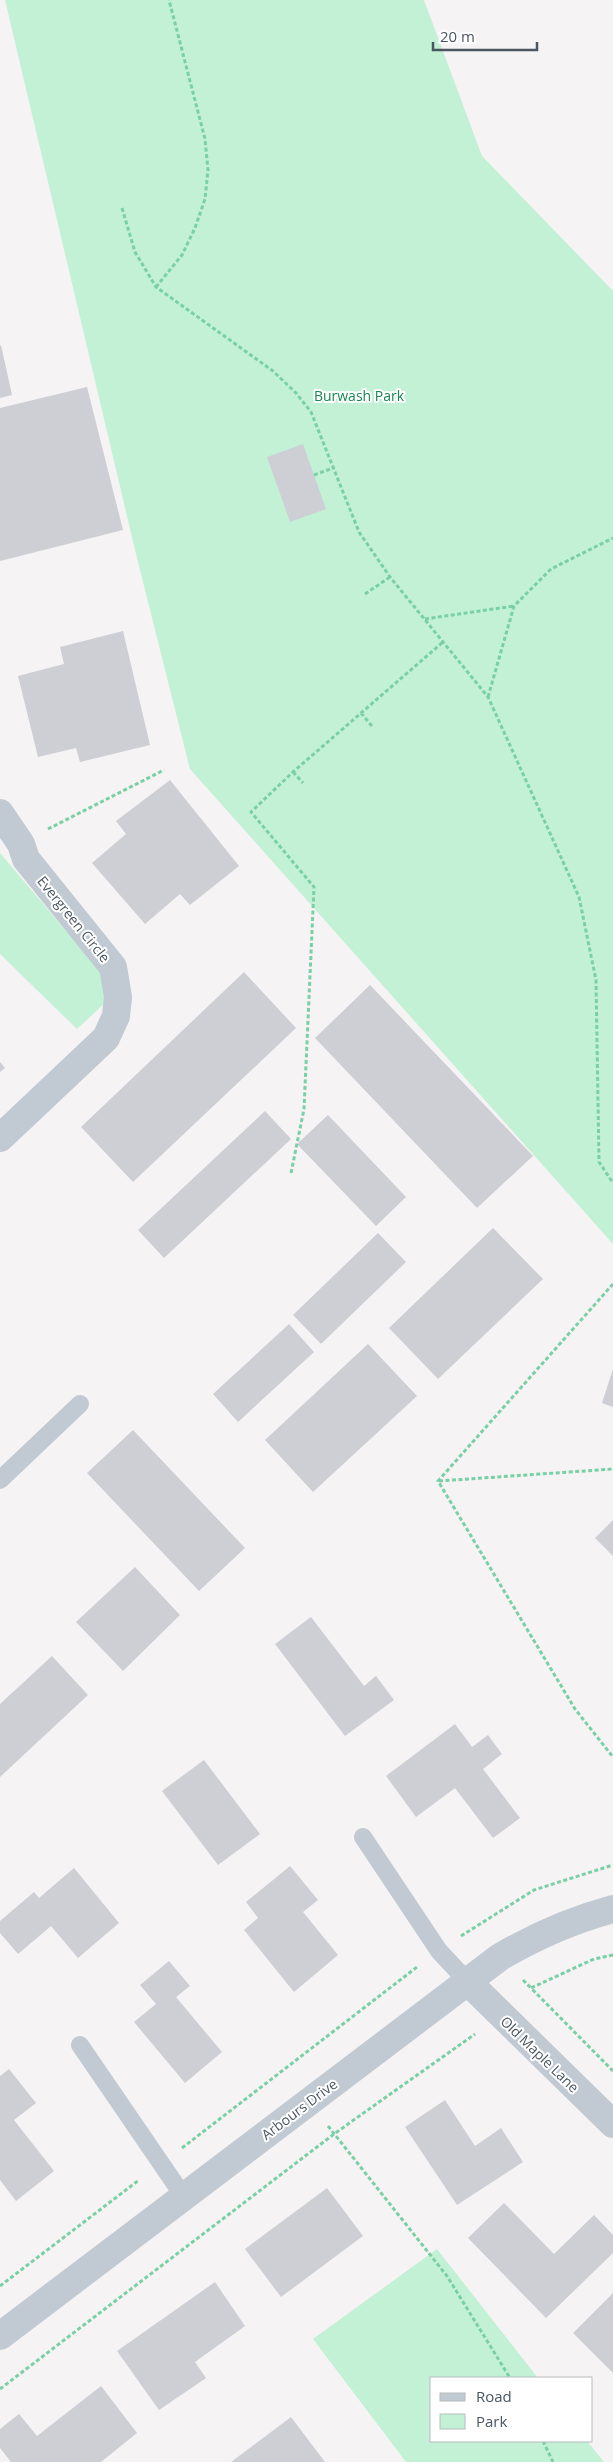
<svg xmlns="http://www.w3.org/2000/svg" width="613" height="2462" font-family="'Open Sans',sans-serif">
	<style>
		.green { fill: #c3f1d5 }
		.building { fill: #cdcfd5 }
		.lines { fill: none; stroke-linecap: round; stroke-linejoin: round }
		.path { stroke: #7ad0a6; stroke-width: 3; stroke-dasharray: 4 2.5; stroke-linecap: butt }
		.service { stroke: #c1cad2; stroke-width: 18 }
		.minor { stroke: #c1cad2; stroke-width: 28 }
		.labels { text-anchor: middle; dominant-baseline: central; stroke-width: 4; stroke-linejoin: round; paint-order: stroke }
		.park-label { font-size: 14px; fill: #17864f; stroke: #fff }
		.street-label { font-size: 14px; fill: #4a5661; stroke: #fff }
	</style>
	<rect width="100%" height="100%" fill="#f5f3f3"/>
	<path class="green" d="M5,0H424L482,156L613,291V1244L190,769L136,554Z
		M0,853L100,971L105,1003L77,1029L0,954Z
		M437,2249L538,2378H432V2441H587L604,2462H406L313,2339Z"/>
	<path class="building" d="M1,345L12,395L0,398V346Z
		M87,387L123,530L0,561V408Z
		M303,444L326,509L290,522L267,457Z
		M123,631L150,745L80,762L76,748L38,757L18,676L64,664L60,647Z
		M170,780L239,866L190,905L180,894L145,924L92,863L126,834L116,821Z
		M244,972L296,1028L133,1182L81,1127Z
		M370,985L533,1156L477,1208L315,1038Z
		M0,1062L5,1068L0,1072Z
		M265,1111L291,1139L164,1258L138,1230Z
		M328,1115L406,1197L376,1226L297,1144Z
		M493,1228L543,1279L438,1379L389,1328Z
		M378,1233L406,1262L321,1344L293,1315Z
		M289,1324L314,1352L238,1422L213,1394Z
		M368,1344L417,1396L313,1492L265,1440Z
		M613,1369V1407L602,1403Z
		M133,1430L245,1548L199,1591L87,1473Z
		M613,1520V1556L595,1538Z
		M135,1567L180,1615L123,1671L76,1622Z
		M311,1617L364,1686L376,1676L394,1700L345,1736L275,1644Z
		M52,1656L88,1695L0,1777V1704Z
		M455,1724L472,1747L488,1735L502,1754L483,1769L520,1818L493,1838L455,1788L416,1817L386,1776Z
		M204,1760L260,1834L218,1865L162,1791Z
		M290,1866L318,1900L303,1912L338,1955L294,1992L244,1930L258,1918L246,1902Z
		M74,1868L119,1923L78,1958L51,1926L18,1954L0,1933V1921L34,1892L39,1898Z
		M169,1961L190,1986L176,1997L222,2052L185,2083L134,2022L156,2004L140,1985Z
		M9,2069L36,2103L14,2120L54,2171L16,2201L0,2180V2076Z
		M445,2100L475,2146L501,2128L523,2162L457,2205L405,2127Z
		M327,2188L363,2236L281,2297L245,2249Z
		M504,2203L554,2254L594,2215L613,2235V2253L546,2318L468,2238Z
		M215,2282L245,2326L195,2362L206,2378L159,2410L117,2351Z
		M613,2293V2373L573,2333Z
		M101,2386L137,2433L101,2462H11L0,2448V2429L19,2414L37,2436Z
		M291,2417L325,2462H231Z"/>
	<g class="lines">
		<path class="path" d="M122,208L135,252L156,287L273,371L296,393L311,412L359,532L390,577L488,697L579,897L596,980L599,1162L613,1183
			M156,287L182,255L195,228L205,199L208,170L205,139L169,0
			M314,475L333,468
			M365,594L390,577
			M425,619L514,606
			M488,697L514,606L551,569L613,538
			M361,713L372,726
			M293,772L303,783
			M48,829L164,770
			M291,1173L304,1109L314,887L251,812L293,772L443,642
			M613,1284L438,1481L575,1709L613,1757
			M439,1481L613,1469
			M461,1936L534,1890L613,1865
			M613,1955L594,1959L531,1988L613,2071
			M523,1980L531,1988
			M328,2126L447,2276L510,2378
			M182,2148L417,1967
			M0,2286L139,2180
			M0,2389L334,2134L475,2034
			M543,2441L553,2462"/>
		<path class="service" d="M0,1480L80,1404
			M363,1837L439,1951L468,1982
			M80,2045L184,2197"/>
		<path class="minor" d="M0,813L21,844L26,859L113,967L118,997L116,1016L106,1038L0,1138
			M468,1982L613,2124
			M0,2336L500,1957C536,1936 572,1920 613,1909"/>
	</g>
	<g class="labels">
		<g class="park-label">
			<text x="359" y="395">Burwash Park</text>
		</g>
		<g class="street-label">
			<text transform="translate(74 919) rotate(51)">Evergreen Circle</text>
			<text transform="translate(540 2054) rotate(44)">Old Maple Lane</text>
			<text transform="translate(299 2109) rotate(-37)">Arbours Drive</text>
		</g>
	</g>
	<rect x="430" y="2377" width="162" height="65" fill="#ffffff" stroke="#b7bbc0"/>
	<rect x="440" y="2393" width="25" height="8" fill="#c1cad2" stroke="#b7bbc0"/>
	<text x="476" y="2402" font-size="15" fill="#4a5661">Road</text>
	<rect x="440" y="2414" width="25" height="15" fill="#c3f1d5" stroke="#b7bbc0"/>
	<text x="476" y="2427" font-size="15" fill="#4a5661">Park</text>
	<path d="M433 42v8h104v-8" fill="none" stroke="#4a5661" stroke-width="2.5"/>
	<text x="440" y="42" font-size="15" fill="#4a5661" stroke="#ffffff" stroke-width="4" paint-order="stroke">20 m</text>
</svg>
